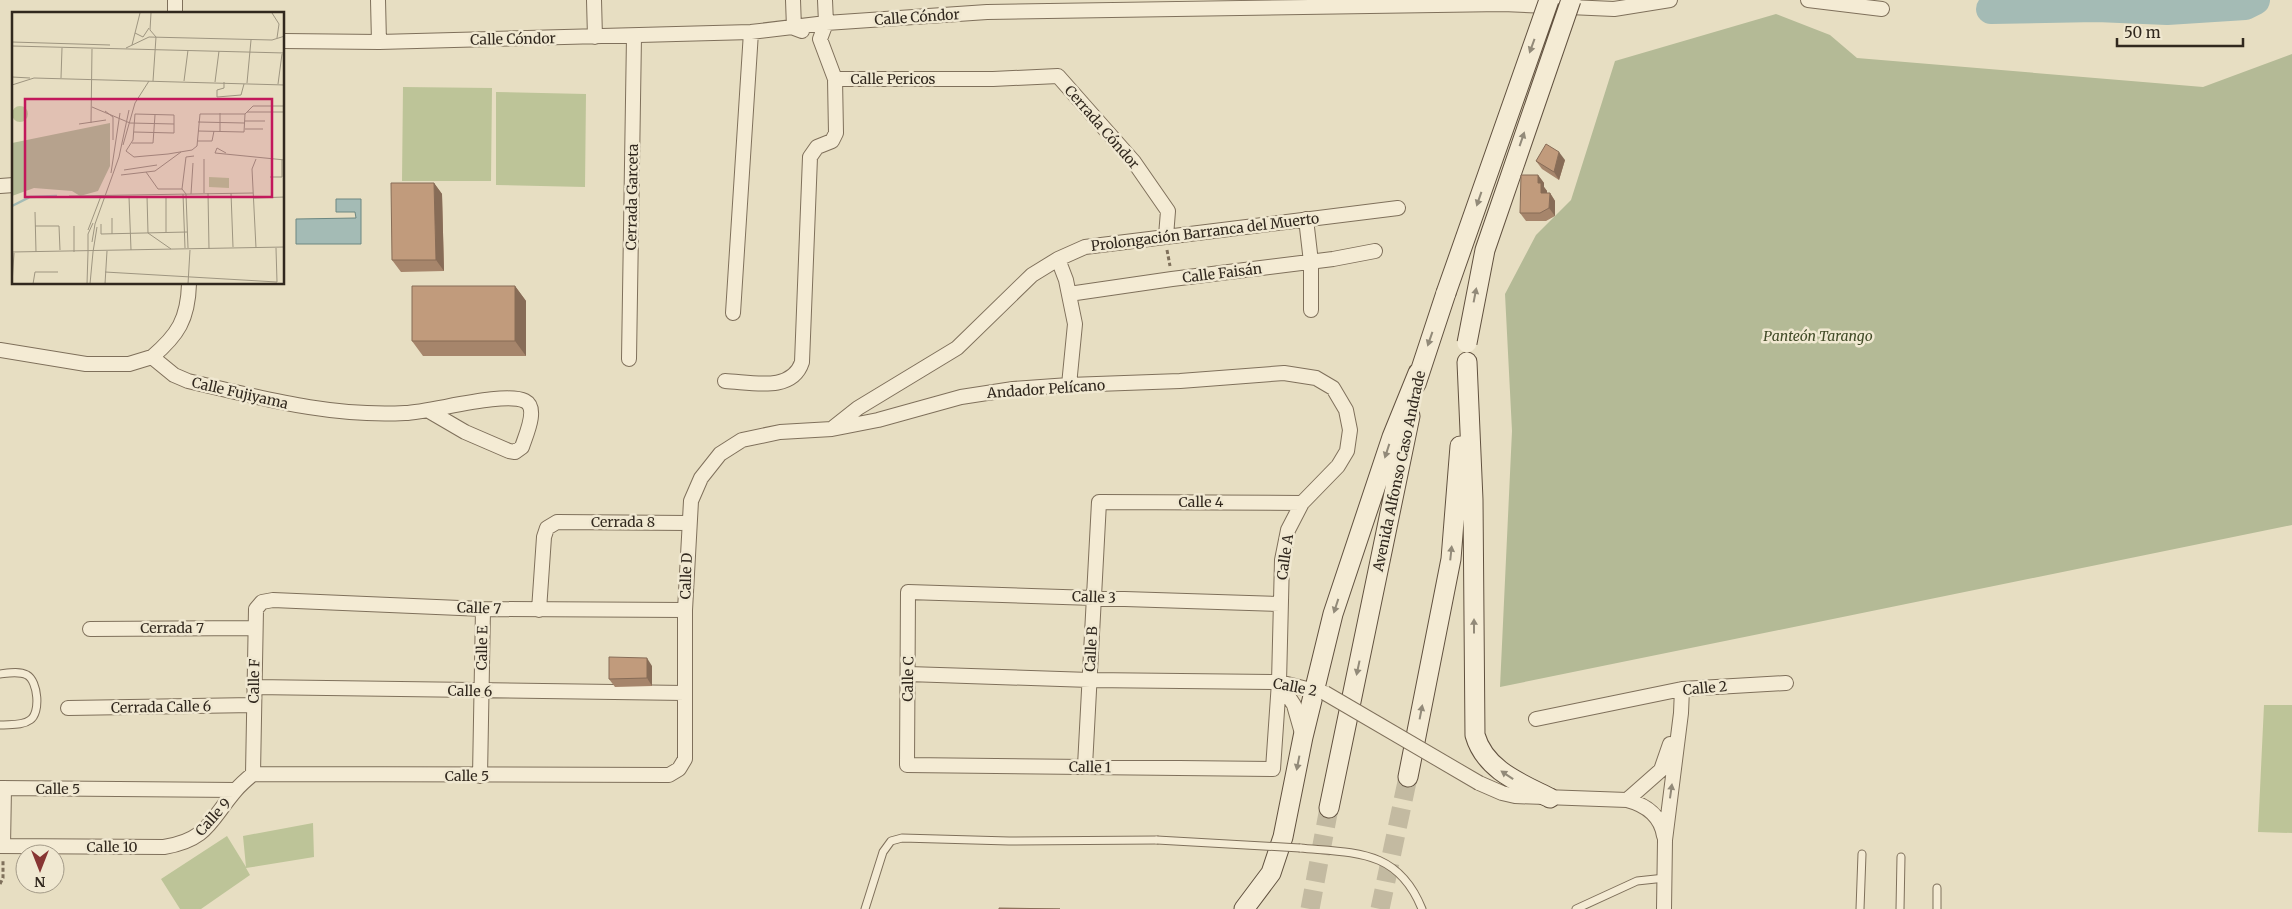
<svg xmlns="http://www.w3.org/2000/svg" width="2292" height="909" font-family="Merriweather,serif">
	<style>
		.green { fill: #bdc498 }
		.cemetery { fill: #b4ba96 }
		.water { fill: #a4bbb5; stroke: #6c8781 }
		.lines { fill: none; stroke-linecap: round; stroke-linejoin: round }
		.river { stroke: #a4bbb5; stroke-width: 30 }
		.secondary-tunnel { stroke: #c3baa1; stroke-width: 19; stroke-dasharray: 19 9; stroke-linecap: butt }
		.service-casing { stroke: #7f705b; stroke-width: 9 }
		.minor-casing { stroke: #7f705b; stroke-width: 16 }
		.secondary-casing { stroke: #61513f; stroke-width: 21 }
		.path { stroke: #7f705b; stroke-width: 3; stroke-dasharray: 4 2.5; stroke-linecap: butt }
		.service { stroke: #f4ebd4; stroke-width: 7 }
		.minor { stroke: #f4ebd4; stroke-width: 14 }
		.secondary { stroke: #f4ebd4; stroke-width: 19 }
		.service-bridge-casing { stroke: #7f705b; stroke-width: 9; stroke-linecap: butt }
		.minor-bridge-casing { stroke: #7f705b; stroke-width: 16; stroke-linecap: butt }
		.secondary-bridge-casing { stroke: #61513f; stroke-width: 21; stroke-linecap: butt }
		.service-bridge { stroke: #f4ebd4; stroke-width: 7 }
		.minor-bridge { stroke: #f4ebd4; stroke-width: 14 }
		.secondary-bridge { stroke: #f4ebd4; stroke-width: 19 }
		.wall { fill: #a6856b }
		.shaded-wall { fill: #876c57 }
		.building { fill: #c19b7c; stroke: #876c57 }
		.oneway { fill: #928a79 }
		.labels { text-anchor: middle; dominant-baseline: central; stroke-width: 5; stroke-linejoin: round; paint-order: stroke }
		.street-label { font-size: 14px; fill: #31281e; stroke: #f0e8d1 }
		.park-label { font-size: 14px; font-style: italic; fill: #414b27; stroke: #f0e8d1 }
		.inset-river { fill: none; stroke: #a4bbb5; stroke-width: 2.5 }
		.inset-road { fill: none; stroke: #9e9580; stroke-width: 1 }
		.view { fill: #c2185b; fill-opacity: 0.15; stroke: #c2185b; stroke-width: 2.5 }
		.inset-edge { fill: none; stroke: #31281e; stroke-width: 2.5 }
	</style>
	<rect width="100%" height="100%" fill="#e7dec2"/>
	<path class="green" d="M403,87L492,88L491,181H402Z
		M496,92L586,94L585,187L496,185Z
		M2264,705H2292V833L2258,832Z
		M313,823L314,857L246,868L250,875L201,909H180L161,879L227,836L246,867L243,836Z"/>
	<path class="cemetery" d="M1776,14L1830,35L1857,58L2203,87L2292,54V525L1500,687L1512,431L1505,294L1536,235L1571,200L1615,61Z"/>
	<path class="water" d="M336,199H361V244H296V219L356,218L355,212H336Z"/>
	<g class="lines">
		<path class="river" d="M1991,9L2097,7L2167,10L2245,5L2255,0"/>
		<path class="secondary-tunnel" d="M1310,909L1329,808
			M1380,909L1408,777"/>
		<defs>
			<path id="service" d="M0,674C9,673 19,671 27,675C38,681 41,713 30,720C22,726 10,724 0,725
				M1300,848C1355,853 1398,849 1422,909
				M865,909L883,852L891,841L902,838L1009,841L1157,840
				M1576,909L1637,881L1665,878
				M1860,909L1862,854
				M1900,909L1901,857
				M1937,909V888"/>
			<path id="minor" d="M175,0V14
				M378,0L379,42
				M594,0L595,37
				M793,0L794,28L802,31
				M825,0L826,23L820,39L835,79H993L1058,76L1134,162L1168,211L1166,236
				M1808,0L1882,9
				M284,41L379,42L751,32L826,23L987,12L1503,4L1614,9L1670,0
				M0,186L14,185
				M1306,219L1311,262V310
				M1058,259L1066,280L1075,324L1069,385
				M1069,294L1172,279L1333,259L1375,251
				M733,313L751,32
				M0,350L86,364H129L152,357L174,375L188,381C262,398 329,417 405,413C432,412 504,391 525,401C539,408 525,437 522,447L515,452L509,451L465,432L429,411
				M152,357C178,335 188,319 189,284
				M629,359L634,36
				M725,381C751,382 792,393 802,362L810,157L817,147L832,141L836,133L835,79
				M834,427L858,408L957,348L1032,275L1058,259L1085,247L1398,208
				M539,610L544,537L547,528L557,522L688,523
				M90,629L255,628
				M908,674L1090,680L1279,682L1323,693
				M1279,682L1294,705L1302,733
				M254,687L685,693
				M68,708L254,705
				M1536,719L1682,689L1786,683
				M1085,766L1099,502L1302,503
				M253,774L669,775L679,769L685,759V610L691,501L701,478L720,454L742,440L780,432L832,429L878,420L961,397L1013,389L1069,385L1180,381L1284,373L1316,378L1333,388L1346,410L1350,430L1347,451L1338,466L1302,503L1288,530L1282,560L1279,682L1273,769L907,765L908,592L1280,604
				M253,774L256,609L262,602L273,600L483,609L685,610
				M480,776L483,609
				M1479,783L1502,793L1515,796L1627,800C1646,805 1661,816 1664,836
				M0,788L236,790
				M1627,800L1661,770L1670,744
				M0,846L164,847C208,840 210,820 236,790C241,784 247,779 253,774
				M3,846L4,788
				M1664,909L1665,840L1681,713L1682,689"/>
			<path id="secondary" d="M1467,362L1473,500L1475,735C1485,770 1520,783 1550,798
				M1416,384L1446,293
				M1408,777L1451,559L1460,446
				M1329,808L1410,416
				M1244,909L1271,873L1283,837L1303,737L1333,614L1392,437L1418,373"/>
		</defs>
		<use href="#service" class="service-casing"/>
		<use href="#minor" class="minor-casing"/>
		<use href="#secondary" class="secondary-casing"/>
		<path class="path" d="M1167,250L1170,266
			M0,884L3,878V859"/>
		<use href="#service" class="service"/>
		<use href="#minor" class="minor"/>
		<use href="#secondary" class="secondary"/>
		<defs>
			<path id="service-bridge" d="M1157,840L1300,848"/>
			<path id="minor-bridge" d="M1325,693L1479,783"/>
			<path id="secondary-bridge" d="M1446,293L1549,0
				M1467,343L1485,250L1571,0"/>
		</defs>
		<use href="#service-bridge" class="service-bridge-casing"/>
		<use href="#minor-bridge" class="minor-bridge-casing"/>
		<use href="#secondary-bridge" class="secondary-bridge-casing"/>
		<use href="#service-bridge" class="service-bridge"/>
		<use href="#minor-bridge" class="minor-bridge"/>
		<use href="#secondary-bridge" class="secondary-bridge"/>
	</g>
	<path class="wall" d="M1565,160L1559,180L1542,169L1536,161Z
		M1538,175L1544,183V187L1547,191V193H1550L1555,201V216L1546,221H1526L1520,213Z
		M434,183L442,194L444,271L401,272L392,260Z
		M515,286L526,301V356H423L412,341Z
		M652,666V686L615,687L609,679Z"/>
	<path class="shaded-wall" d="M1559,152L1565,160L1559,180L1554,172Z
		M1538,175L1544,183V187L1547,191V201L1541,193L1538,183Z
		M434,183L442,194L444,271L436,260Z
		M1550,193L1555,201V216L1549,208Z
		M515,286L526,301V356L515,341Z
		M647,658L652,666V686L647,678Z"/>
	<path class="building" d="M1546,144L1559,152L1554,172L1536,161Z
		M1521,175H1538V183H1541V193H1550L1549,208L1540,213H1520Z
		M391,183H434L436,260H392Z
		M412,286H515V341H412Z
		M609,657L647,658V678L609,679Z
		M999,908L1060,909H999Z"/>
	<defs><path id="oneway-solid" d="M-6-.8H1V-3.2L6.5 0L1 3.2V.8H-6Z" transform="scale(1.25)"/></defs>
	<g class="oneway">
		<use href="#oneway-solid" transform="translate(1532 46) rotate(110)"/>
		<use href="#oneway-solid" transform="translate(1522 139) rotate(-71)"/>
		<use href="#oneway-solid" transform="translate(1479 199) rotate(109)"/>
		<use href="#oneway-solid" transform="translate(1475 295) rotate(-79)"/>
		<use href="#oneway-solid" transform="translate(1430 339) rotate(109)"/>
		<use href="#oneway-solid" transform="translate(1387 451) rotate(108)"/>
		<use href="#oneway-solid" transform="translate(1451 553) rotate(-84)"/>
		<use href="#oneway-solid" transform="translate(1336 606) rotate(108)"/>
		<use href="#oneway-solid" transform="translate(1474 626) rotate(-90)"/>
		<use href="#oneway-solid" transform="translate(1358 668) rotate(102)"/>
		<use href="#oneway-solid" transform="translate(1421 712) rotate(-79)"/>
		<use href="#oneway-solid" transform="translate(1298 763) rotate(101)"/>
		<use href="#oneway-solid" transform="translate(1507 775) rotate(-146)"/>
		<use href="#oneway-solid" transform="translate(1671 791) rotate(-82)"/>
	</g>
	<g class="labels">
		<g class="street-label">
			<text transform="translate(917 17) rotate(-4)">Calle Cóndor</text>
			<text transform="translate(513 39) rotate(-1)">Calle Cóndor</text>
			<text x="893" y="79">Calle Pericos</text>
			<text transform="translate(1102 127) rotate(49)">Cerrada Cóndor</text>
			<text transform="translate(632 197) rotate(-89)">Cerrada Garceta</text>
			<text transform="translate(1205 232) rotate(-7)">Prolongación Barranca del Muerto</text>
			<text transform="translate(1222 273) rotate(-7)">Calle Faisán</text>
			<text transform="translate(1046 389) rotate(-4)">Andador Pelícano</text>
			<text transform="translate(240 393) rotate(13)">Calle Fujiyama</text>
			<text transform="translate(1399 471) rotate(-78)">Avenida Alfonso Caso Andrade</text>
			<text x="1201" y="502">Calle 4</text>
			<text x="623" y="522">Cerrada 8</text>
			<text transform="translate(1285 557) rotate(-82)">Calle A</text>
			<text transform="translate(686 576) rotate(-88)">Calle D</text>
			<text transform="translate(1094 597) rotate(2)">Calle 3</text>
			<text transform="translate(479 608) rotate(2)">Calle 7</text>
			<text x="172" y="628">Cerrada 7</text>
			<text transform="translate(482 648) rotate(-89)">Calle E</text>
			<text transform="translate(1091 649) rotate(-87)">Calle B</text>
			<text transform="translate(908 679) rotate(-89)">Calle C</text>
			<text transform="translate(254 681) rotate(-89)">Calle F</text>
			<text transform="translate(1295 687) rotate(11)">Calle 2</text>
			<text transform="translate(1705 688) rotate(-5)">Calle 2</text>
			<text transform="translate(470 691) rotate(1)">Calle 6</text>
			<text transform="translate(161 707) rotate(-1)">Cerrada Calle 6</text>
			<text transform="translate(1090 767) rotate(1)">Calle 1</text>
			<text x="467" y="776">Calle 5</text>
			<text x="58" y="789">Calle 5</text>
			<text transform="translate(213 817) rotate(-48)">Calle 9</text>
			<text x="112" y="847">Calle 10</text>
		</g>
		<g class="park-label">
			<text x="1818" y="336">Panteón Tarango</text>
		</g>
	</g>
	<g transform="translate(12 12)">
		<rect width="272" height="272" fill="#e7dec2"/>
		<path d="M0 102a8 8 0 1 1 16 0a8 8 0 1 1-16 0ZM197,165L217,166V176L197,175Z" fill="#bdc498"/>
		<path d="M98,111V154L86,179L68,184L60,179L22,176L0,184V131Z" fill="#b4ba96"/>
		<path class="inset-river" d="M0,194L18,185L45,184"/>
		<path class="inset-road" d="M139,1L138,18L144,25M260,1L267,12L265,26M123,21L131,25L137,16M0,30L98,33M120,33L128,1M0,34L273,41M114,36L137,25L260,28L273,24M0,65L18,66M49,66L50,36M141,69L144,25M172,69L176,38M203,70L207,39M212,70V76L205,78V85L229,83L232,72M235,71L239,28M266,72L270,42M0,73L22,66L273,73M80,95L118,111L162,112M93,99L101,105V128M235,100H273M233,102L241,94H273M233,109H253M186,110L232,111M79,111L80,37M67,112L94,108M233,117H251M186,119L232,120L233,102M122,120L162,121V103L123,102L121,128L114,139L122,145L156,142L180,138L185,134L188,102H233M208,120V101M186,129H200L202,119M120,131H141L143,103M111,133L123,91L137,69M214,141L205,136L203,141L273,148M244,147L240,157L244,236M112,158L145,153M134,160L146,177H170L174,182L176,236M99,161L108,101M109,163L143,159L169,140M258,165H270V148M170,177L174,145L182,144M192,181V147M196,181L197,237M219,181L221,235M171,182L173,236M179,182L181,151M57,184L241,181M135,184L136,221L159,237M154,184V220M117,185L119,238M242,186L273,185M23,200L24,240M89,212V222L175,220M23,214H47L48,238M62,214V240M76,218L89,184M100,222V206M80,230L83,212L107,145L117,98M264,236L265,270M0,240L273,235M76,240V222L81,211M81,240L85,215M93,260L265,270M0,272L2,241M21,272L23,260H46M75,272L76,240M78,272L81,240M93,272L95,239M176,272L178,238"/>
		<path class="view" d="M13,87H260V185H13Z"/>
		<rect width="272" height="272" class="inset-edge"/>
	</g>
	<g transform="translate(40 869) rotate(180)"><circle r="24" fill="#f0e8d1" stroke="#a49b89"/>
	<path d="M0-4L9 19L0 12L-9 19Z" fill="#873533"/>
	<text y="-8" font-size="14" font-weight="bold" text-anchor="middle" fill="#31281e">N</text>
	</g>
	<path d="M2117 38v8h126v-8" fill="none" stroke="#31281e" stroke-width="2.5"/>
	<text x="2124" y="38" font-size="15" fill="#31281e" stroke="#f0e8d1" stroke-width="4" paint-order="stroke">50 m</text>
</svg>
